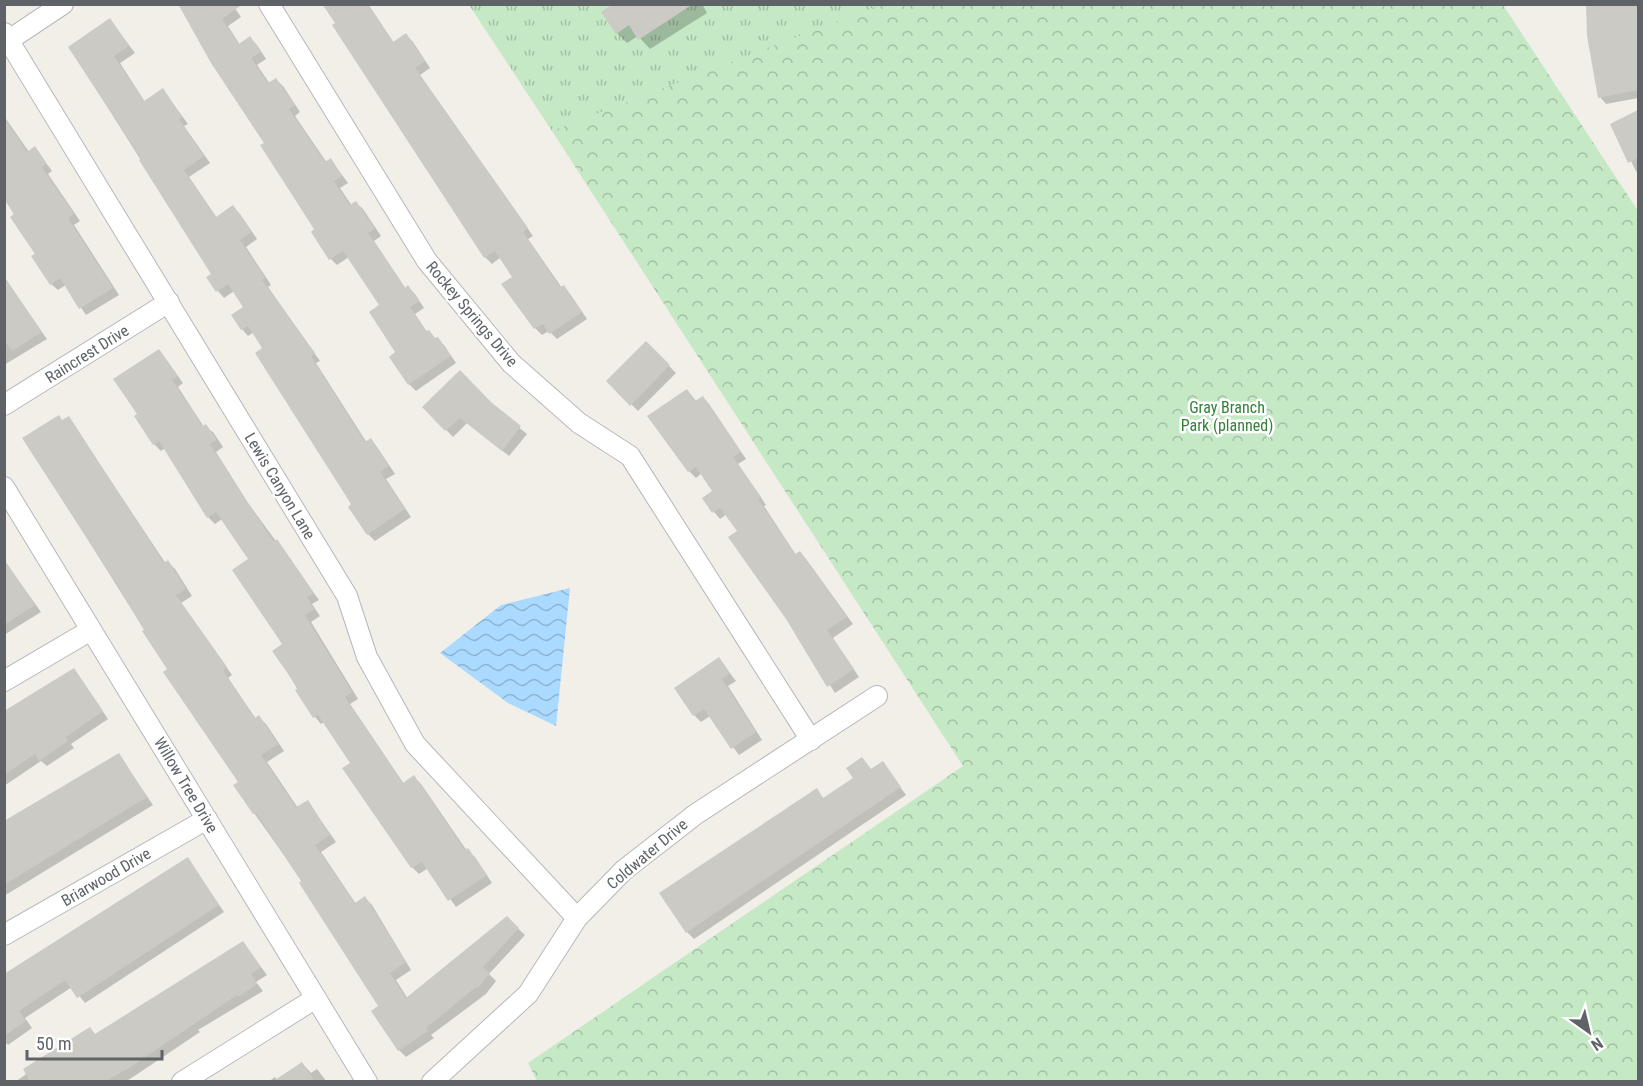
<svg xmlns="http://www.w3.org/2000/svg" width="1643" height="1086" font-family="'Roboto Condensed',sans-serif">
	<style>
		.grass { fill: url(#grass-tufts) }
		.park { fill: url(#park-crowns) }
		.water { fill: url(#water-waves) }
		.shadow { fill: #0003 }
		.building { fill: #cccac5 }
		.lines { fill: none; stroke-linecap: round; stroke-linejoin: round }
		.minor-casing { stroke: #b5b8bc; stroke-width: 22 }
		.minor { stroke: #fff; stroke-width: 20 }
		.labels { text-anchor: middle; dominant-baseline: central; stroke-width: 5; stroke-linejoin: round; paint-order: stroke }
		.street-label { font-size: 16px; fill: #5f6368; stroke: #fff }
		.park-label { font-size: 16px; fill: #348238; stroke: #fff }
	</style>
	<defs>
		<pattern id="grass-tufts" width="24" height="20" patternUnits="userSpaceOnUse" patternTransform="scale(1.5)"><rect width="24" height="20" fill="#c5e8c5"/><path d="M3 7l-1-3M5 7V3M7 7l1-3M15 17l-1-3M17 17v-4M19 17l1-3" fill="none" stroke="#a3c0a4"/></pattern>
		<pattern id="park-crowns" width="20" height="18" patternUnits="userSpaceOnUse" patternTransform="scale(1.5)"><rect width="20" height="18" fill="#c5e8c5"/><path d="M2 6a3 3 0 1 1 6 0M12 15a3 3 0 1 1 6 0" fill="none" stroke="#a3c0a4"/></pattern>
		<pattern id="water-waves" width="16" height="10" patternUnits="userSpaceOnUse" patternTransform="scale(1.5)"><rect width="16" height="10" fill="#aadaff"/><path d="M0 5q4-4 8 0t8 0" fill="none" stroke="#8eb4d2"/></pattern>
	</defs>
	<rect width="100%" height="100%" fill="#f1efe8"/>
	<path class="grass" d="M469,5H882L552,131Z"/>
	<path class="park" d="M882,4L1503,5L1638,211V1081H537L528,1063L963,766L552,131Z"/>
	<path class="water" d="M570,588L556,726L508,703L440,653L501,605Z"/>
	<path class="shadow" d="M179,4H232L241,17L228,26L240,45L250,38L257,45L266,59L257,65L270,84L276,80L283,86L300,112L295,116L327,163L331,160L348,183L340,188L352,206L356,203L363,209L381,236L374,241L406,289L408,287L415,294L424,308L415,314L427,332L444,345L456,363L416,391L409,384L381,305L349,257L337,265L331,259L266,143Z
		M324,4H368L394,43L406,35L413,42L430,68L420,75L533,236L528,239L562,288L570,294L587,319L557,339L549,331L542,335L536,329L503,285L514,277L501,257L492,264L485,257Z
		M616,4H702L707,13L650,49L638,36L627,43L617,33Z
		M1588,4H1638V98L1606,104L1600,97Z
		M110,20L135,53L120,63L145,102L163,90L188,124L184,126L210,163L189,177L217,218L233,207L240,214L257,239L246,247L271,285L268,287L320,361L316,363L367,443L371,440L377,447L395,474L386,479L411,517L375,541L368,534L264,349L254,332L248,336L242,329L245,307L234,291L224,298L218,291L209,277L213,274L70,48Z
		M1638,112V175L1612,124Z
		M4,116L29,152L35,148L52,171L48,174L80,221L74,225L119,295L86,315L66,285L58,290L51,284L4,196Z
		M11,289L47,339L4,365V293Z
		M646,343L676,373L638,411L608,381Z
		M159,350L183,383L178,387L204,427L213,432L223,447L216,452L248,503L319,600L312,604L320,616L311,622L358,699L350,704L404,784L414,777L421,784L467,851L475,857L492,883L456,907L428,868L419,874L412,867L344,768L352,763L324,722L321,724L315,717L274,651L284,644L250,560L222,519L215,524L208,517L165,448L161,451L154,444L136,417L139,415Z
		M687,390L697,402L703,398L709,404L746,459L738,464L766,505L764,506L796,555L799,553L806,559L853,624L833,638L859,677L835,693L788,618L739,531L727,514L720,519L714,512V491L702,473L696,478L689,471Z
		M491,404L527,434L509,456L467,423L453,437L424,407Z
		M69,418L166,564L168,562L175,569L192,596L181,603L232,675L228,678L256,719L259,717L266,724L284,751L267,762L298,808L308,802L336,842L321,852L356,904L365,898L372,905L411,970L396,980L408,999L507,918L525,935L489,974L496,981L486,994L431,1035L434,1038L406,1057L399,1050L380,1007L303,882L254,813L240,782L24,438Z
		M6,563L41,612L4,635V564Z
		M719,659L736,681L728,686L762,740L739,755L710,716L701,722L694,715Z
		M74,670L108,719L71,744L74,748L47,766L41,761L4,786V720Z
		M119,755L153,805L4,896V822Z
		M862,759L872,770L883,763L906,795L694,939L687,932L816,790L824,799L855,778Z
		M188,859L224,912L85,1003L72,987L25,1018L32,1028L8,1045L4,1041V976Z
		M243,943L267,975L256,982L263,991L198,1030L200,1032L136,1075L125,1082H15L90,1029L96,1035Z
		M302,1063L311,1073L317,1069L327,1082H268L275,1077L277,1080Z"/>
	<path class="building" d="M178,4H243L222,19L239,44L250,36L261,52L251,58L268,83L276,78L295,105L289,109L325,162L331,158L342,176L334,181L350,205L356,201L375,229L368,233L405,288L408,285L419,301L410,307L426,331L429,330L435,338L438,337L451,356L408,385L389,357L395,352L369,312L379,305L343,251L329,260L311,232L314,229L260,145L264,143L211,63Z
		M322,4H368L393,42L406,33L425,61L415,68L528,228L523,232L560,287L564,285L582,312L549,334L543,324L534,329L501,284L512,277L495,251L484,258L332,25L335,23Z
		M613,4H693L638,40L629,25L616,34L601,12Z
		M1586,4H1638V90L1598,98L1587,36Z
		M110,18L129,46L114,56L144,101L163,88L182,117L179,119L204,156L184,170L216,217L233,205L252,232L240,240L265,278L262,280L315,353L311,356L365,442L371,438L389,466L380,472L405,509L367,535L348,507L351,504L255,353L262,348L248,326L241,330L231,315L243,307L228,284L216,292L206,277L211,274L139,160L141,158L68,47Z
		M1638,110V158L1628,163L1610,124Z
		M4,117L27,152L35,146L47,164L42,167L74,214L68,218L113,288L79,309L60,278L50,285L31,256L35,254L10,217L14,214L4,199Z
		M4,276L42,332L12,351L4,340Z
		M646,341L670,365L630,406L606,381Z
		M159,349L178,376L172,380L203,426L206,424L217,440L210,444L242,494L274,542L277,539L314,593L307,597L314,609L305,615L352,692L345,697L403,783L414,775L465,850L468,848L487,875L448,901L422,862L411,868L342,768L350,763L318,715L313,718L295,690L298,688L272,651L282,644L232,570L248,559L216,512L207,518L159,441L153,445L134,416L137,414L113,379Z
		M460,370L491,402L521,426L502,451L460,418L445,431L422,407Z
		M687,389L695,401L703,396L741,452L733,457L761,497L758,499L795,554L800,551L847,617L827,630L854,669L827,687L786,619L728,537L737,531L720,508L712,513L702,498L712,491L696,467L688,472L647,416Z
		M59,415L62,420L69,416L164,563L168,560L186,589L176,595L227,667L223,670L255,718L259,715L278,744L261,755L296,807L308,800L330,835L315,845L355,903L365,896L406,962L390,973L406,998L507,916L519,928L483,967L490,973L478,988L476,987L426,1028L428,1031L398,1051L371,1011L378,1006L299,883L301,881L256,813L253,814L233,785L238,782L163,672L167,669L142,631L144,630L121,591L22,438Z
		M4,559L35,605L4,625Z
		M719,657L730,673L722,679L756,732L731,749L704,709L693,716L674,688Z
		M74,668L103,711L66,737L68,741L39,761L35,754L4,775V711Z
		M119,753L147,797L4,885V821Z
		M862,757L871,769L883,761L901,787L686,933L659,893L817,788L823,798L853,778L846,768Z
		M188,857L219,905L77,998L65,980L19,1011L26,1021L4,1036V974Z
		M243,941L261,967L251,974L257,984L238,997L237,995L129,1068L104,1082H30L23,1069L90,1027L95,1034Z
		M302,1062L315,1082H272Z"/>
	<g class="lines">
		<defs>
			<path id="minor" d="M269,4L427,261L511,363L579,423L630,456L811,740
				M4,33L347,596L367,657L415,744L577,918
				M9,40L63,4
				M4,405L169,302
				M4,487L367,1082
				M4,681L91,630
				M4,935L207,819
				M182,1082L316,998
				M432,1082L528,994L577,918L624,870L696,814L877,696"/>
		</defs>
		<use href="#minor" class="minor-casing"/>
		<use href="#minor" class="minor"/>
	</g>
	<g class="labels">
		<g class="street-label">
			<text transform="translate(472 314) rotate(50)">Rockey Springs Drive</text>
			<text transform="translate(87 354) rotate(-32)">Raincrest Drive</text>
			<text transform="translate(280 486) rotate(59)">Lewis Canyon Lane</text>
			<text transform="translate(186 785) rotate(59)">Willow Tree Drive</text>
			<text transform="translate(647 854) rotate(-40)">Coldwater Drive</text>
			<text transform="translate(106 877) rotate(-30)">Briarwood Drive</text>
		</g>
		<g class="park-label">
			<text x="1227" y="407">Gray Branch<tspan x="1227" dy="18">Park (planned)</tspan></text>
		</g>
	</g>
	<rect width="1643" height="1086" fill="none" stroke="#5f6368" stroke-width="12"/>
	<g transform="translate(1589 1032) rotate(146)" stroke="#ffffff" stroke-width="4.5" paint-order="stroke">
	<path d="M0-4.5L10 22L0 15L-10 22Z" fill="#5f6368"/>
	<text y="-9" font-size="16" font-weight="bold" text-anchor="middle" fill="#5f6368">N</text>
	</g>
	<path d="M27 1050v9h135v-9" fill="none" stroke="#5f6368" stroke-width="3"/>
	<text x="36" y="1050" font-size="18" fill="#5f6368" stroke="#ffffff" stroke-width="4.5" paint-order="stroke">50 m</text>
</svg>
